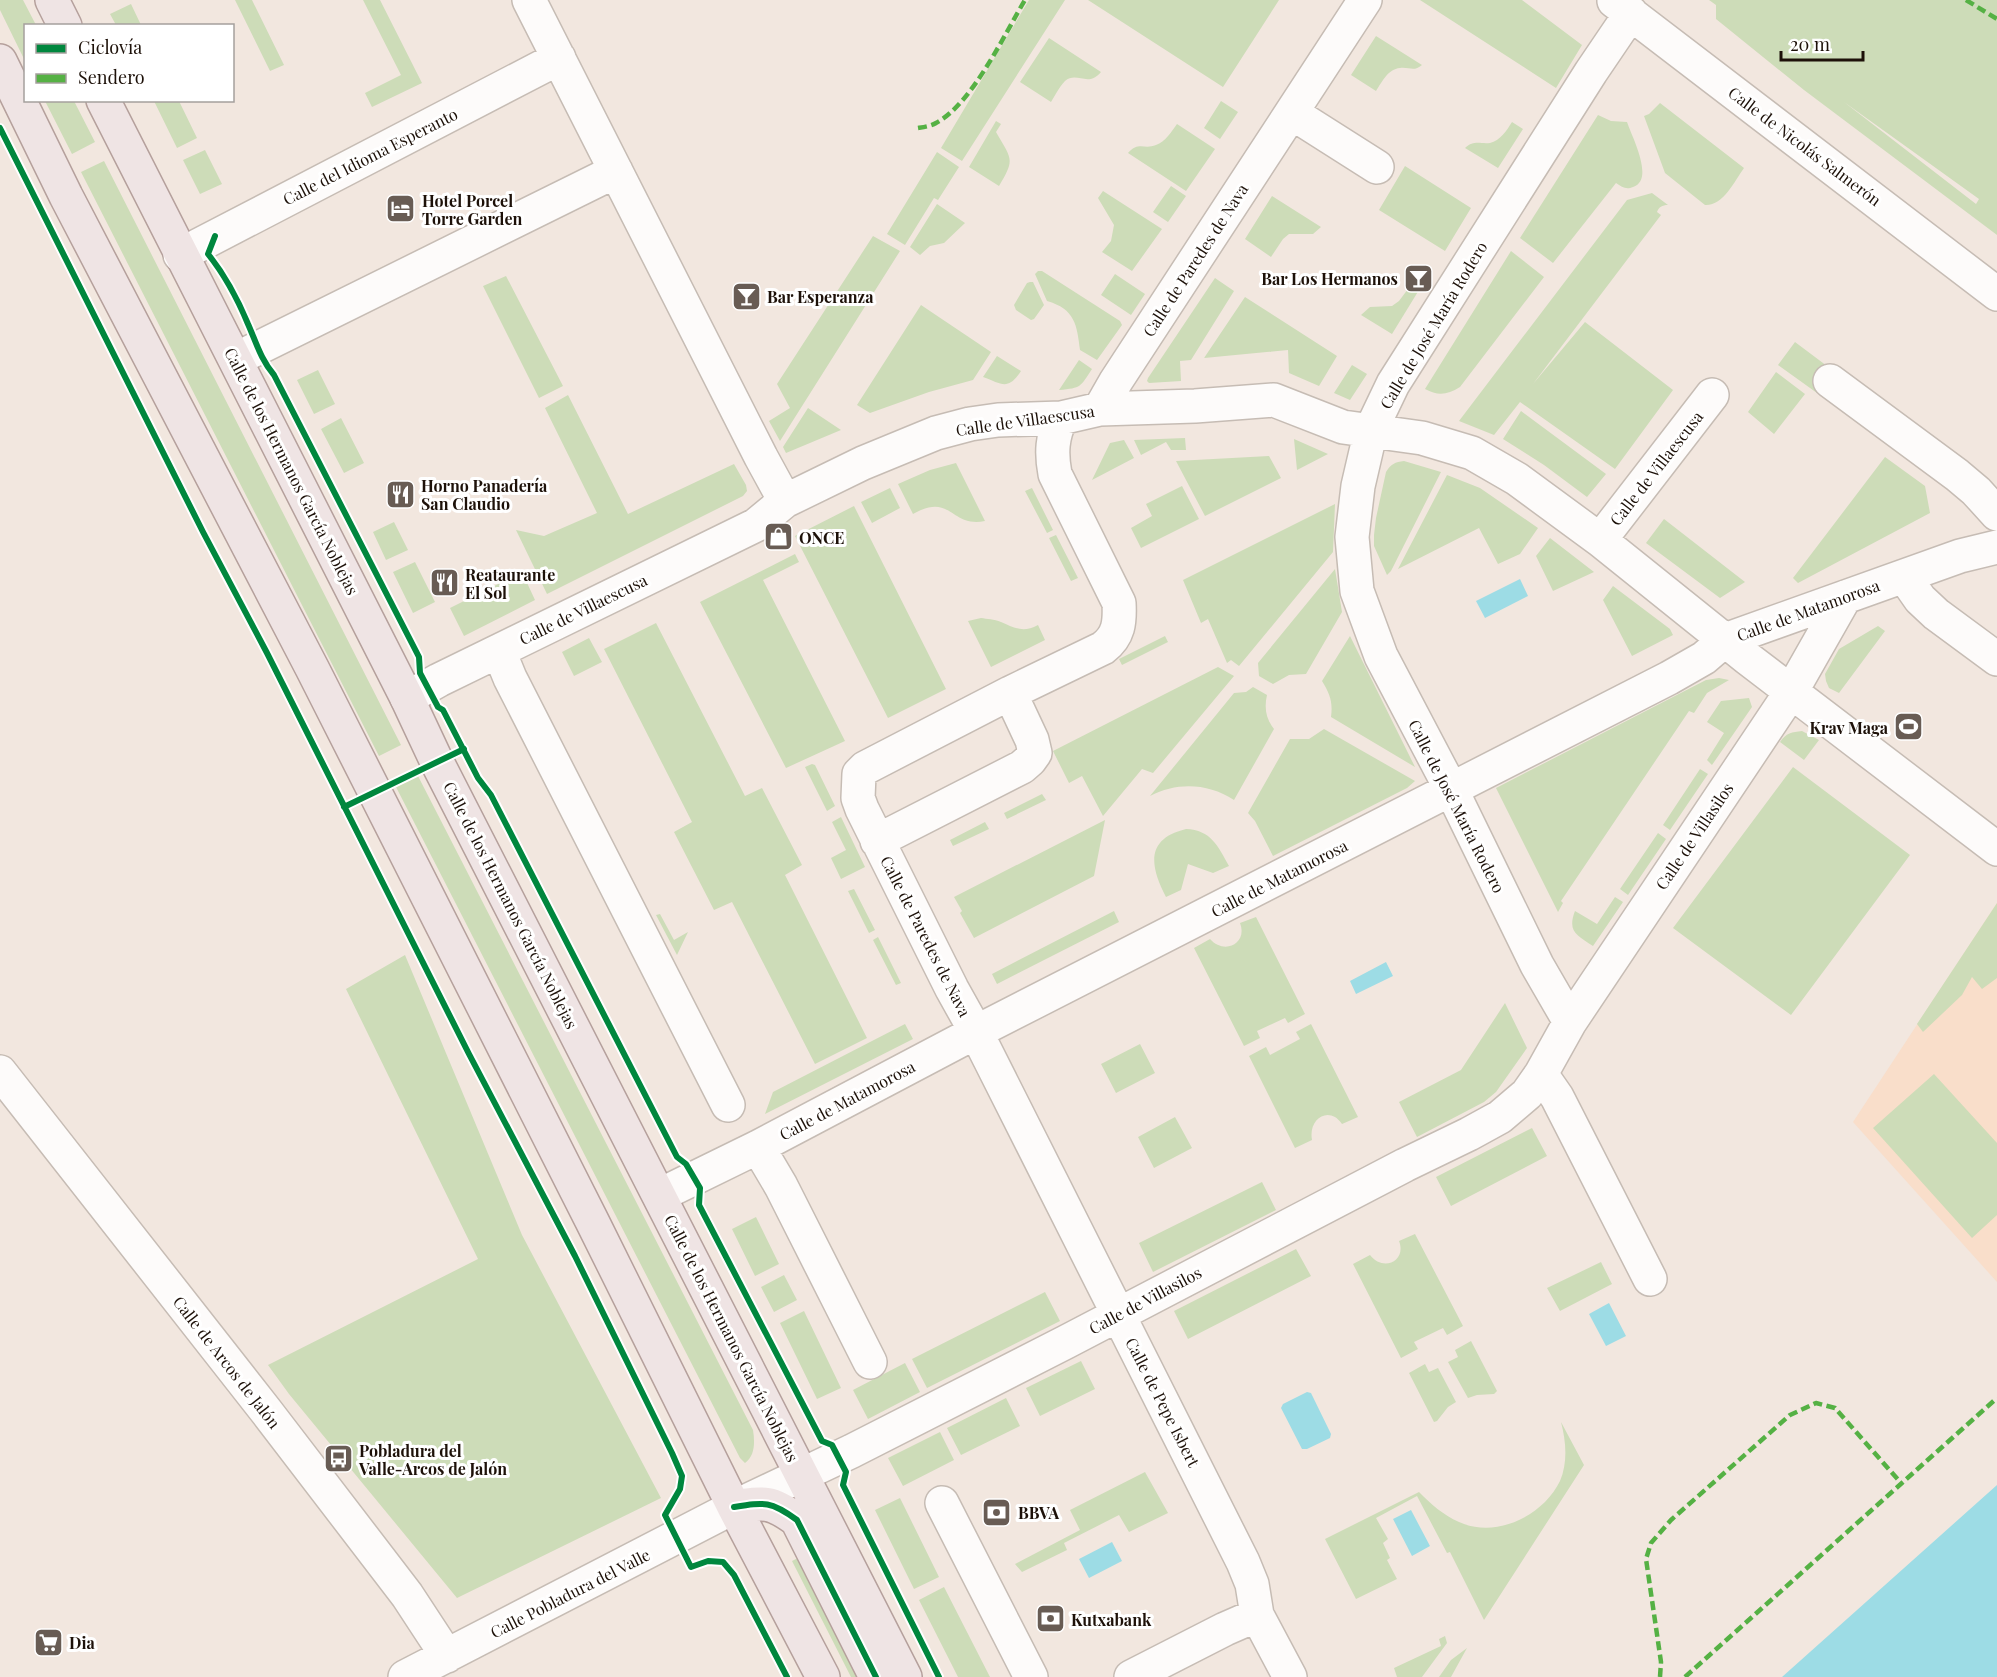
<svg xmlns="http://www.w3.org/2000/svg" width="1997" height="1677" font-family="'Playfair Display',serif">
	<style>
		.built { fill: #f9deca }
		.green { fill: #cddcb8; fill-rule: evenodd }
		.water { fill: #9ddce5 }
		.lines { fill: none; stroke-linecap: round; stroke-linejoin: round }
		.minor-casing { stroke: #c6bcb4; stroke-width: 36 }
		.major-casing { stroke: #b5a09c; stroke-width: 36 }
		.minor { stroke: #fdfbfa; stroke-width: 33 }
		.major { stroke: #efe4e4; stroke-width: 33 }
		.quiet { stroke: #55b144; stroke-width: 4.5; stroke-dasharray: 9 4.5; stroke-linecap: butt }
		.cycleway-casing { stroke: #fff; stroke-width: 10 }
		.cycleway { stroke: #00873e; stroke-width: 6 }
		.labels { text-anchor: middle; dominant-baseline: central; stroke-width: 6; stroke-linejoin: round; paint-order: stroke }
		.street-label { font-size: 16px; fill: #1d1109; stroke: #fff }
		.poi-label { font-size: 16px; font-weight: bold; fill: #1d1109; stroke: #fff; text-anchor: start }
	</style>
	<rect width="100%" height="100%" fill="#f2e7df"/>
	<path class="built" d="M1997,903V1282L1853,1122Z"/>
	<path class="green" d="M0,0H23L36,25L26,26L25,61L0,10Z
		M235,0H252L284,65L270,71Z
		M363,0H380L422,83L372,107L365,93L401,75Z
		M1029,0H1065L962,161L941,148Z
		M1088,0H1279L1223,87Z
		M1420,0H1522L1582,45L1556,88Z
		M1709,0H1997V235L1804,90L1716,19V5ZM1844,102L1979,199L1976,204Z
		M131,4L141,25H116L110,14Z
		M1376,36L1422,65C1414,72 1410,67 1400,68C1388,69 1382,82 1376,91L1351,75Z
		M1049,38L1101,72C1088,88 1077,71 1065,81C1059,87 1055,96 1051,102L1020,82Z
		M45,101H74L95,142L72,154Z
		M154,101H179L197,138L177,148Z
		M1221,101L1238,112L1220,139L1204,128Z
		M1660,103L1744,168C1734,182 1723,206 1705,205L1665,173L1644,116L1649,114Z
		M1598,115L1611,121L1627,122C1632,137 1655,180 1633,187C1626,190 1622,187 1616,183L1553,263L1520,238Z
		M996,121L1001,124L996,132C1011,159 1016,158 999,186L969,167Z
		M1512,122L1523,129L1498,168L1465,148C1474,140 1479,144 1490,143C1500,141 1507,130 1512,122Z
		M1177,124L1215,149L1186,191L1128,153C1139,141 1144,150 1156,145C1165,142 1172,131 1177,124Z
		M205,150L222,184L200,194L183,160Z
		M937,152L959,167L938,200L934,198L905,245L887,234Z
		M104,161L401,745L379,756L81,172Z
		M1405,166L1471,208L1445,251L1379,210Z
		M1171,186L1186,196L1168,222L1153,212Z
		M1103,191L1162,229L1132,271L1102,252L1111,241L1114,225L1098,198Z
		M1652,193L1668,205C1662,205 1659,207 1657,212L1661,215L1533,384L1585,322L1673,390L1615,469L1520,402L1494,435L1459,421L1627,200Z
		M1272,196L1321,227L1313,234H1289L1283,239L1271,257L1245,239Z
		M937,204L965,223L944,243L930,246L920,255L910,247Z
		M873,236L900,251L780,441L769,421L790,408L777,384Z
		M1511,251L1544,277L1460,387C1447,395 1438,396 1425,389Z
		M1038,271H1042L1120,321L1122,325L1097,360L1080,350C1077,325 1075,309 1047,301L1035,274Z
		M1115,274L1145,294L1131,315L1101,295Z
		M506,276L563,386L539,398L483,286Z
		M1215,278L1234,291L1191,360L1180,361L1181,381L1149,383L1147,381L1148,378Z
		M1030,282H1033L1044,305L1034,319L1031,320L1016,310L1014,305L1027,283Z
		M1411,285L1419,290L1392,334L1361,315L1370,307L1392,306L1399,301Z
		M1245,297L1337,356L1319,386L1289,373L1288,350L1204,358Z
		M921,305L991,352L973,380L929,392L870,413L857,405Z
		M1795,342L1827,366L1818,387L1817,393L1778,365Z
		M997,356L1021,371C1008,391 1002,384 983,377Z
		M1079,360L1092,369C1080,387 1082,388 1059,390Z
		M1352,365L1367,374L1350,400L1334,393Z
		M318,370L335,404L314,414L297,380Z
		M1776,372L1805,394L1774,434L1748,412Z
		M568,395L628,514L734,464L746,485L747,491L743,496L547,594L516,530L544,536L597,513L545,408Z
		M808,408L841,430L786,453L783,447Z
		M1521,411L1606,474L1587,497L1544,465L1503,439Z
		M341,418L364,463L344,473L321,429Z
		M1185,438L1186,450H1171L1166,442L1141,455L1134,440Z
		M1294,439L1328,454L1297,470Z
		M1124,440L1134,458L1092,480L1110,443Z
		M1269,456L1281,478L1205,516L1176,461Z
		M1885,457L1925,486L1930,513L1798,583L1793,578Z
		M1404,461L1441,472L1391,571L1387,575L1374,546V535L1376,518L1386,472C1391,464 1395,462 1404,461Z
		M956,463L985,521C950,528 952,492 913,514L898,484L930,470Z
		M1447,475L1480,488L1538,528L1520,554L1498,564L1479,528L1398,569Z
		M1182,486L1199,519L1141,548L1131,528L1152,516L1146,504Z
		M890,488L900,508L872,523L861,502Z
		M1032,488L1053,530L1047,533L1025,491Z
		M1335,504L1333,552L1239,666L1231,660L1227,663L1208,619L1201,623L1183,580Z
		M854,506L946,689L888,718L795,536Z
		M1664,519L1745,582L1720,598L1646,543Z
		M394,522L408,550L386,560L373,532Z
		M1056,535L1078,578L1071,581L1049,538Z
		M1550,538L1594,572L1553,591L1536,556Z
		M795,554L799,562L763,580L845,741L786,768L700,602Z
		M415,562L435,602L413,613L393,572Z
		M1335,569L1342,612L1306,674L1289,675L1273,684L1259,676L1258,663Z
		M522,572L535,600L464,636L450,608Z
		M1613,586L1670,629L1673,635L1632,656L1603,600Z
		M981,618C987,619 994,619 1001,622C1015,628 1023,633 1038,625L1045,640L991,667L968,621Z
		M656,623L745,796L762,788L802,865L785,875L867,1038L815,1064L732,902L714,910L674,832L692,822L604,649Z
		M1878,626L1885,631L1839,693L1829,688L1826,681L1825,674L1839,649Z
		M1165,636L1168,642L1122,665L1119,659Z
		M1350,636L1415,767L1331,717C1333,702 1330,694 1322,681Z
		M589,638L602,662L574,676L562,652Z
		M1218,667L1234,676L1153,773L1142,769L1103,816L1082,776L1069,783L1053,751Z
		M1719,678L1729,680L1707,693L1694,713L1689,711L1561,901L1563,903L1558,912L1496,788L1706,680Z
		M1253,687L1267,695C1264,708 1266,719 1274,729L1234,800C1208,783 1177,782 1150,796L1234,693L1246,692Z
		M1749,698L1752,707L1712,765L1707,760L1724,733L1707,722L1721,701Z
		M1324,729L1415,781L1407,788L1273,856L1255,821L1248,813L1290,739H1309Z
		M1802,731L1819,740L1804,760L1780,742C1786,733 1792,732 1802,731Z
		M812,764L815,765L835,806L827,811L805,767Z
		M1793,767L1910,855L1791,1015L1673,928Z
		M1700,769L1708,774L1670,830L1663,825Z
		M418,776L753,1430C755,1442 755,1456 745,1463L740,1458L396,787Z
		M1042,794L1046,800L1007,819L1004,813Z
		M841,817L865,867L841,879L831,858L846,850L832,822Z
		M1105,820L1094,876L974,938L960,913L962,911L954,897Z
		M985,822L989,829L953,846L950,840Z
		M1186,829C1211,830 1218,846 1229,866L1213,873L1188,864L1181,890L1166,897C1150,866 1145,839 1186,829Z
		M1658,833L1666,839L1628,895L1620,889Z
		M854,889L875,930L869,933L848,891Z
		M1615,897L1623,902L1593,946C1577,935 1567,932 1575,911L1597,924Z
		M1997,903V978L1982,989L1972,977L1962,995L1923,1032L1917,1024Z
		M1114,911L1119,922L997,984L992,974Z
		M660,914L674,940L688,932L677,955L656,915Z
		M1256,917L1305,1014L1288,1023L1285,1018L1257,1031L1260,1038L1244,1046L1194,948L1210,939C1224,955 1248,944 1240,923Z
		M878,937L901,983L896,985L873,940Z
		M405,955L522,1235L661,1498L457,1598L289,1394L268,1365L478,1259L346,989Z
		M1505,1003L1527,1048L1496,1092L1484,1102L1417,1137L1399,1102L1461,1070Z
		M905,1024L913,1039L765,1114L773,1092Z
		M1311,1024L1358,1117L1342,1124C1329,1105 1308,1119 1312,1140L1295,1148L1249,1056L1266,1047L1270,1055L1300,1039L1296,1032Z
		M1140,1044L1155,1073L1116,1093L1101,1064Z
		M1934,1074L1997,1143V1215L1972,1238L1873,1128Z
		M1175,1117L1192,1148L1154,1168L1138,1137Z
		M1532,1128L1547,1156L1451,1206L1436,1177Z
		M1262,1182L1276,1210L1153,1272L1139,1243Z
		M756,1217L779,1264L755,1276L732,1229Z
		M1415,1234L1463,1326L1447,1335L1443,1328L1414,1342L1418,1349L1401,1358L1353,1264L1370,1255C1383,1272 1407,1261 1399,1241Z
		M1296,1249L1311,1276L1188,1339L1174,1311Z
		M1601,1262L1612,1284L1560,1311L1547,1288Z
		M784,1275L797,1300L774,1312L761,1287Z
		M1045,1292L1060,1321L927,1388L912,1359Z
		M804,1311L841,1388L817,1399L780,1323Z
		M1471,1341L1497,1391L1494,1394L1477,1395L1468,1398L1448,1362L1458,1357L1455,1350Z
		M1081,1361L1095,1389L1040,1416L1026,1388Z
		M905,1363L920,1392L868,1419L853,1390Z
		M1425,1364L1429,1372L1438,1368L1456,1402L1448,1407L1437,1421L1434,1422L1409,1373Z
		M1006,1398L1020,1426L961,1455L947,1428Z
		M1561,1422L1584,1465L1484,1620L1450,1552L1447,1553L1417,1496L1376,1518L1388,1539L1383,1543L1390,1558L1387,1560L1397,1579L1356,1599L1325,1539L1419,1492C1431,1504 1443,1515 1459,1522C1496,1539 1543,1516 1560,1481C1568,1462 1566,1441 1561,1422Z
		M940,1432L954,1460L903,1486L888,1458Z
		M1145,1472L1168,1513L1129,1532L1119,1515L1064,1543L1067,1550L1022,1572L1015,1564L1080,1530L1070,1510Z
		M900,1498L939,1577L914,1589L875,1510Z
		M802,1556L864,1677H851L792,1561Z
		M944,1587L990,1677H958L919,1600Z
		M1445,1636L1447,1643L1422,1677H1397L1394,1668L1441,1646L1439,1639Z
		M1467,1648L1451,1677H1439L1451,1660Z"/>
	<path class="water" d="M1520,579L1528,596L1485,618L1476,601Z
		M1386,962L1393,976L1356,994L1350,981Z
		M1609,1303L1626,1336L1606,1346L1589,1314Z
		M1307,1392L1311,1393L1331,1434L1330,1438L1307,1449H1302L1281,1408L1283,1404Z
		M1997,1485V1677H1782Z
		M1411,1510L1430,1546L1412,1556L1393,1519Z
		M1112,1542L1122,1561L1089,1578L1079,1559Z"/>
	<g class="lines">
		<defs>
			<path id="minor" d="M529,0L761,457L785,501
				M1614,1L1997,294
				M1292,113L1377,167
				M180,255L559,58
				M236,359L616,171
				M1830,381L1957,475L1976,491L1997,514
				M1100,409L1116,381L1365,0
				M1061,418C1052,437 1051,453 1055,474L1119,603C1120,622 1119,636 1103,648L1010,693L865,768L859,774L858,798L862,809L952,989L976,1032L1243,1562L1252,1584L1257,1615L1290,1677
				M1600,540L1712,395
				M1904,576L1920,599L1936,614L1997,659
				M499,651L510,678L728,1105
				M407,698L439,680L756,525L785,501L863,463L936,433L970,424L998,420L1061,418L1100,409L1195,406L1274,400L1343,427L1422,438L1472,453L1517,479L1600,540L1747,658L1997,849
				M877,841L1022,767L1030,760L1035,753L1032,740L1010,693
				M1570,1022L1537,965L1451,789L1381,656L1357,591L1352,537L1358,486L1371,430L1393,384L1591,72L1631,13
				M0,1072L266,1411L407,1595L447,1656
				M1541,1074L1557,1097L1650,1279
				M758,1147L781,1186L870,1362
				M660,1195L758,1147L976,1032L1669,678L1704,658L1725,640L1960,556L1997,547
				M942,1503L1031,1677
				M405,1677L734,1507L852,1451L1066,1342L1405,1165L1469,1134L1500,1117L1527,1094L1541,1074L1570,1022L1791,692L1845,597
				M1131,1677L1225,1629L1257,1615"/>
			<path id="major" d="M52,0L65,26
				M0,61L66,196L312,668L592,1221L734,1507L823,1677
				M103,100L407,698L437,762L905,1677
				M734,1507C765,1502 771,1501 797,1520L876,1677"/>
		</defs>
		<use href="#minor" class="minor-casing"/>
		<use href="#major" class="major-casing"/>
		<use href="#minor" class="minor"/>
		<use href="#major" class="major"/>
		<path class="quiet" d="M1966,0L1997,19
			M918,128C924,127 931,126 936,123C972,104 1004,35 1025,0
			M1660,1677L1661,1662L1646,1559L1651,1543L1671,1520L1790,1415L1816,1403L1835,1408L1901,1483
			M1685,1677L1997,1398"/>
		<defs>
			<path id="cycleway" d="M0,128L203,532L267,653L469,1054L575,1256L672,1453L682,1476L680,1489L665,1515L691,1567L708,1561L723,1562L734,1575L787,1677
				M215,236L208,254C224,274 238,300 248,324C256,342 261,360 274,375L419,657L420,673L438,707L443,710L478,778L491,795L677,1157L686,1164L700,1188L699,1205L822,1441L832,1445L846,1472L843,1485L939,1677
				M344,807L464,749
				M734,1507C765,1502 771,1501 797,1520L876,1677"/>
		</defs>
		<use href="#cycleway" class="cycleway-casing"/>
		<use href="#cycleway" class="cycleway"/>
	</g>
	<defs>
		<symbol id="hotel-square" viewBox="-11 -11 22 22"><rect x="-9" y="-9" width="18" height="18" rx="4" fill="#685c54" stroke="#fff"/><path d="M-6-4.5h1.5V1H6V5H4.5V3h-9V5H-6ZM-4 0a1.8 1.8 0 1 1 3.6 0ZM.5 0V-2.5h3Q6-2.5 6 0Z" fill="#fff"/></symbol>
		<symbol id="bar-square" viewBox="-11 -11 22 22"><rect x="-9" y="-9" width="18" height="18" rx="4" fill="#685c54" stroke="#fff"/><path d="M-6-5H6L.8 .8V4.5H3.5V6h-7V4.5H-.8V.8Z" fill="#fff"/></symbol>
		<symbol id="restaurant-square" viewBox="-11 -11 22 22"><rect x="-9" y="-9" width="18" height="18" rx="4" fill="#685c54" stroke="#fff"/><path d="M-5-6h1v4h1v-4h1v4h1v-4h1v5L-1.5 .5V6h-2V.5L-5-1ZM5-6V6H3V1.5H1.5Q1.5-4 5-6Z" fill="#fff"/></symbol>
		<symbol id="shop-square" viewBox="-11 -11 22 22"><rect x="-9" y="-9" width="18" height="18" rx="4" fill="#685c54" stroke="#fff"/><path d="M-5-2.5h2.3a2.7 3.5 0 0 1 5.4 0H5L5.5 6h-11ZM-1.5-2.5h3a1.5 2.3 0 0 0-3 0Z" fill="#fff"/></symbol>
		<symbol id="stadium-square" viewBox="-11 -11 22 22"><rect x="-9" y="-9" width="18" height="18" rx="4" fill="#685c54" stroke="#fff"/><path d="M0-5a6.5 5 0 1 0 0 10a6.5 5 0 1 0 0-10ZM-3.5-1.8h7v3.6h-7Z" fill="#fff"/></symbol>
		<symbol id="bus-square" viewBox="-11 -11 22 22"><rect x="-9" y="-9" width="18" height="18" rx="4" fill="#685c54" stroke="#fff"/><path d="M-5-6H5V4H4V6H2V4H-2V6H-4V4H-5ZM-3.5-4V0h7V-4ZM-3.5 1.2v1.5H-2V1.2ZM2 1.2v1.5H3.5V1.2Z" fill="#fff"/></symbol>
		<symbol id="bank-square" viewBox="-11 -11 22 22"><rect x="-9" y="-9" width="18" height="18" rx="4" fill="#685c54" stroke="#fff"/><path d="M-6-4H6V4H-6ZM0-2.3a2.3 2.3 0 1 0 0 4.6a2.3 2.3 0 1 0 0-4.6Z" fill="#fff"/></symbol>
		<symbol id="supermarket-square" viewBox="-11 -11 22 22"><rect x="-9" y="-9" width="18" height="18" rx="4" fill="#685c54" stroke="#fff"/><path d="M-6-5.5h2.5l.6 2H6L4.5 2H-2.5L-4.4-4H-6ZM-1.5 3.2a1.3 1.3 0 1 0 .1 0ZM3 3.2a1.3 1.3 0 1 0 .1 0Z" fill="#fff"/></symbol>
	</defs>
	<g fill-rule="evenodd">
		<use href="#hotel-square" x="384" y="192" width="33" height="33"/>
		<use href="#bar-square" x="1402" y="262" width="33" height="33"/>
		<use href="#bar-square" x="730" y="280" width="33" height="33"/>
		<use href="#restaurant-square" x="384" y="478" width="33" height="33"/>
		<use href="#shop-square" x="762" y="520" width="33" height="33"/>
		<use href="#restaurant-square" x="428" y="566" width="33" height="33"/>
		<use href="#stadium-square" x="1892" y="710" width="33" height="33"/>
		<use href="#bus-square" x="322" y="1442" width="33" height="33"/>
		<use href="#bank-square" x="980" y="1496" width="33" height="33"/>
		<use href="#bank-square" x="1034" y="1602" width="33" height="33"/>
		<use href="#supermarket-square" x="32" y="1626" width="33" height="33"/>
	</g>
	<g class="labels">
		<g class="street-label">
			<text transform="translate(1805 146) rotate(37)">Calle de Nicolás Salmerón</text>
			<text transform="translate(370 156) rotate(-27)">Calle del Idioma Esperanto</text>
			<text transform="translate(1195 260) rotate(-57)">Calle de Paredes de Nava</text>
			<text transform="translate(1433 325) rotate(-59)">Calle de José María Rodero</text>
			<text transform="translate(1025 420) rotate(-8)">Calle de Villaescusa</text>
			<text transform="translate(1656 468) rotate(-52)">Calle de Villaescusa</text>
			<text transform="translate(292 471) rotate(63)">Calle de los Hermanos García Noblejas</text>
			<text transform="translate(583 609) rotate(-26)">Calle de Villaescusa</text>
			<text transform="translate(1808 610) rotate(-20)">Calle de Matamorosa</text>
			<text transform="translate(1457 806) rotate(63)">Calle de José María Rodero</text>
			<text transform="translate(1694 836) rotate(-56)">Calle de Villasilos</text>
			<text transform="translate(1279 878) rotate(-27)">Calle de Matamorosa</text>
			<text transform="translate(511 905) rotate(63)">Calle de los Hermanos García Noblejas</text>
			<text transform="translate(926 936) rotate(63)">Calle de Paredes de Nava</text>
			<text transform="translate(847 1100) rotate(-28)">Calle de Matamorosa</text>
			<text transform="translate(1145 1300) rotate(-28)">Calle de Villasilos</text>
			<text transform="translate(732 1338) rotate(63)">Calle de los Hermanos García Noblejas</text>
			<text transform="translate(227 1362) rotate(52)">Calle de Arcos de Jalón</text>
			<text transform="translate(1163 1402) rotate(63)">Calle de Pepe Isbert</text>
			<text transform="translate(570 1593) rotate(-27)">Calle Pobladura del Valle</text>
		</g>
		<g class="poi-label">
			<text x="422" y="200">Hotel Porcel<tspan x="422" dy="18">Torre Garden</tspan></text>
			<text x="1398" y="278" text-anchor="end">Bar Los Hermanos</text>
			<text x="767" y="296">Bar Esperanza</text>
			<text x="421" y="485">Horno Panadería<tspan x="421" dy="18">San Claudio</tspan></text>
			<text x="799" y="537">ONCE</text>
			<text x="465" y="574">Reataurante<tspan x="465" dy="18">El Sol</tspan></text>
			<text x="1888" y="727" text-anchor="end">Krav Maga</text>
			<text x="359" y="1450">Pobladura del<tspan x="359" dy="18">Valle-Arcos de Jalón</tspan></text>
			<text x="1018" y="1512">BBVA</text>
			<text x="1071" y="1619">Kutxabank</text>
			<text x="69" y="1642">Dia</text>
		</g>
	</g>
	<rect x="24" y="24" width="210" height="78" fill="#ffffff" stroke="#a5a09d" stroke-width="1.5"/>
	<rect x="36" y="44" width="30" height="9" fill="#00873e" stroke="#a5a09d" stroke-width="1.5"/>
	<text x="78" y="54" font-size="18" fill="#1d1109">Ciclovía</text>
	<rect x="36" y="74" width="30" height="9" fill="#55b144" stroke="#a5a09d" stroke-width="1.5"/>
	<text x="78" y="84" font-size="18" fill="#1d1109">Sendero</text>
	<path d="M1781 51v9h82v-9" fill="none" stroke="#1d1109" stroke-width="3"/>
	<text x="1790" y="51" font-size="18" fill="#1d1109" stroke="#ffffff" stroke-width="4.5" paint-order="stroke">20 m</text>
</svg>
